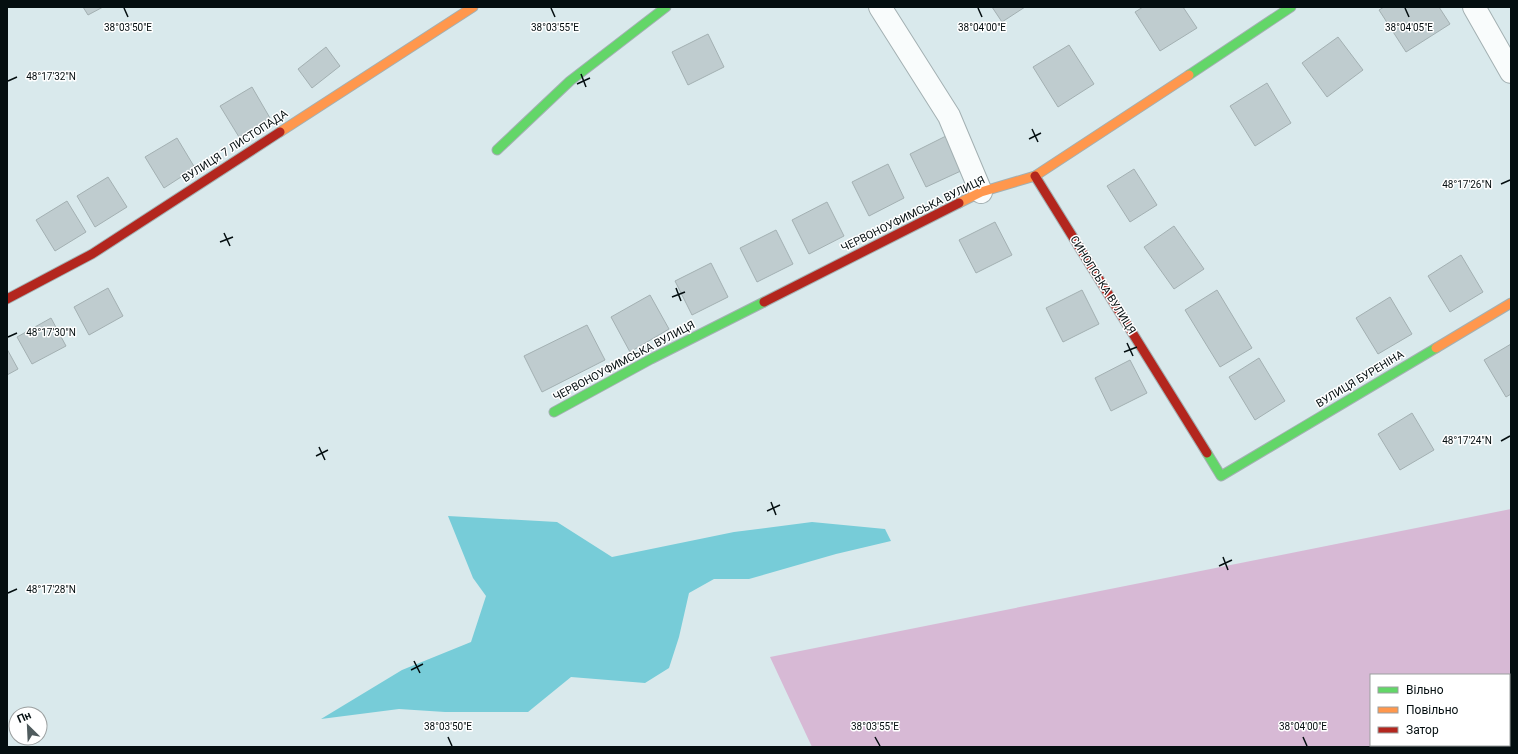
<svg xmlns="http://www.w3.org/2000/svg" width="1518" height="754" font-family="Roboto,sans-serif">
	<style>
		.forest { fill: #d7b9d5; fill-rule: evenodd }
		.water { fill: #77ccd8 }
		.building { fill: #bfcccf; stroke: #a3b0b2 }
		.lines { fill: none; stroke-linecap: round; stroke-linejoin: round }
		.street-casing { stroke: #a3b0b2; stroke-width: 24 }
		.fast-casing { stroke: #a3b0b2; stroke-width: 11 }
		.slow-casing { stroke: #a3b0b2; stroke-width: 11 }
		.jam-casing { stroke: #a3b0b2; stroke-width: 11 }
		.street { stroke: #f9fcfc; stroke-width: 22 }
		.fast { stroke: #63d668; stroke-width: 9 }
		.slow { stroke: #ff974d; stroke-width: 9 }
		.jam { stroke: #b3261e; stroke-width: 9 }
		.ticks { fill: none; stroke: #040e10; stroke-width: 1.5 }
		.labels { text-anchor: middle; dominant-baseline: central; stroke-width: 3; stroke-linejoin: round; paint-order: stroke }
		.street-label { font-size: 11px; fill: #040e10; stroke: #fff }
		.ticks-label { font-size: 10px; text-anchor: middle; fill: #040e10; stroke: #fff; stroke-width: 3; stroke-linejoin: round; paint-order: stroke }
	</style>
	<rect width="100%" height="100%" fill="#d9e9ec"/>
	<path class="forest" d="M1511,509V747H812L770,657ZM1371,675H1509V745H1371Z"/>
	<path class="water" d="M448,516L557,522L612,557L734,532L812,522L885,529L891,541L836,554L749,579H714L689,593L679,637L669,668L645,683L571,677L528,712H445L399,709L321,719L402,670L471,642L486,596L473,578Z"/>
	<path class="building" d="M83,7H103L88,15Z
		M992,7H1025L1002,22Z
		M1143,7H1183L1197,28L1160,51L1135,12Z
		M1384,7H1439L1450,24L1406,52L1379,10Z
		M708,34L724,67L688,85L672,52Z
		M1338,37L1363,70L1327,97L1302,63Z
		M1069,45L1094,84L1058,107L1033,67Z
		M326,47L340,66L312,88L298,69Z
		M1267,83L1291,123L1255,146L1230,106Z
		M252,87L270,118L239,137L220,106Z
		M946,136L963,170L926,187L910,154Z
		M177,138L195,168L164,188L145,157Z
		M888,164L904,198L869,216L852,182Z
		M1134,169L1157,205L1130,222L1107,186Z
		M108,177L127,207L95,227L77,196Z
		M67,201L86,232L55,251L36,220Z
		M827,202L844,236L809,254L792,220Z
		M995,222L1012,255L976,273L959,240Z
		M1174,226L1204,269L1174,289L1144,247Z
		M776,230L793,264L757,282L740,248Z
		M1461,255L1483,292L1450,312L1428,276Z
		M711,263L728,297L692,315L675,281Z
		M108,288L123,316L89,335L74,307Z
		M1082,290L1099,324L1063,342L1046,308Z
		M1217,290L1252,348L1220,367L1185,310Z
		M650,295L669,329L630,352L611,317Z
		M1390,297L1412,334L1378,354L1356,318Z
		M51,318L66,346L32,364L17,337Z
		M587,325L605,360L542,392L524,356Z
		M1511,344V394L1506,397L1484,360Z
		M7,349L18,369L7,375Z
		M1259,358L1285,401L1255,420L1229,377Z
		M1130,360L1147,393L1111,411L1095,378Z
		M1412,413L1434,450L1400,470L1378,434Z"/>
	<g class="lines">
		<defs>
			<path id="street" d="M880,7L949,116L981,192
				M1474,7L1511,72"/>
			<path id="fast" d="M1189,75L1291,7
				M497,150L570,81L666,7
				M554,412L651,359L764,302
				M1207,453L1221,476L1436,348"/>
			<path id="slow" d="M280,132L473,7
				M959,203L981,192L1035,176L1189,75
				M1436,348L1511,303"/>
			<path id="jam" d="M1035,176L1207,453
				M7,299L92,254L280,132
				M764,302L959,203"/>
		</defs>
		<use href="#street" class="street-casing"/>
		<use href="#fast" class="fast-casing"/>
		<use href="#slow" class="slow-casing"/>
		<use href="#jam" class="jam-casing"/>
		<use href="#street" class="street"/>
		<use href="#fast" class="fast"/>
		<use href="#slow" class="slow"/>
		<use href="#jam" class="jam"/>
	</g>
	<path class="ticks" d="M124,8L128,17M551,8L555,17M978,8L982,17M1405,8L1409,17M581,74L586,87M8,81L17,77M577,84L590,78M1032,129L1038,142M1029,139L1041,133M1501,184L1510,180M224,233L230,246M220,242L233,237M676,288L681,301M672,297L685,292M8,337L17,333M1127,343L1133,356M1124,352L1137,347M1501,441L1510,436M319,447L325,460M316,456L328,450M771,502L776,515M767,511L780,505M1223,557L1228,570M1219,566L1232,560M8,593L17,589M414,661L420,673M411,670L423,664M448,737L452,746M875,737L880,746M1303,737L1307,746"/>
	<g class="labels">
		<g class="street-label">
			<text transform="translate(235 146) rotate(-33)">ВУЛИЦЯ 7 ЛИСТОПАДА</text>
			<text transform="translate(913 214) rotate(-26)">ЧЕРВОНОУФИМСЬКА ВУЛИЦЯ</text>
			<text transform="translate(1103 285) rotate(58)">СИНОПСЬКА ВУЛИЦЯ</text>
			<text transform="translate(624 361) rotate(-28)">ЧЕРВОНОУФИМСЬКА ВУЛИЦЯ</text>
			<text transform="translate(1360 379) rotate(-31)">ВУЛИЦЯ БУРЕНІНА</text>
		</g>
	</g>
	<g class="ticks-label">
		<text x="128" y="31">38°03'50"E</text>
		<text x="555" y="31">38°03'55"E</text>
		<text x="982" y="31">38°04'00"E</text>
		<text x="1409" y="31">38°04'05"E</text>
		<text x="51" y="80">48°17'32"N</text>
		<text x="1467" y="188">48°17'26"N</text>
		<text x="51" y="336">48°17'30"N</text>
		<text x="1467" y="444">48°17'24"N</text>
		<text x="51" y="593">48°17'28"N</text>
		<text x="448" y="730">38°03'50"E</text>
		<text x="875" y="730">38°03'55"E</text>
		<text x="1303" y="730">38°04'00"E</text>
	</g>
	<rect width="1518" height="754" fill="none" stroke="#040e10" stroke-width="16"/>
	<rect x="1370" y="674" width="140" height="72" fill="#ffffff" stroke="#9b9f9f"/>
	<rect x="1378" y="687" width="20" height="6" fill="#63d668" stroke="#9b9f9f"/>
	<text x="1406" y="694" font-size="12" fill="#040e10">Вільно</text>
	<rect x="1378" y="707" width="20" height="6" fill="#ff974d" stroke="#9b9f9f"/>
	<text x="1406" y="714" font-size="12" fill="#040e10">Повільно</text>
	<rect x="1378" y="727" width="20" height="6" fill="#b3261e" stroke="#9b9f9f"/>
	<text x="1406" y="734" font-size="12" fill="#040e10">Затор</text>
	<g transform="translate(28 726) rotate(336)"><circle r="19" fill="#ffffff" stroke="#9b9f9f"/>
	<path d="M0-3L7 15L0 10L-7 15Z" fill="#4f5b5d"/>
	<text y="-6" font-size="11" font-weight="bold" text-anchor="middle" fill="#040e10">Пн</text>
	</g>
</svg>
